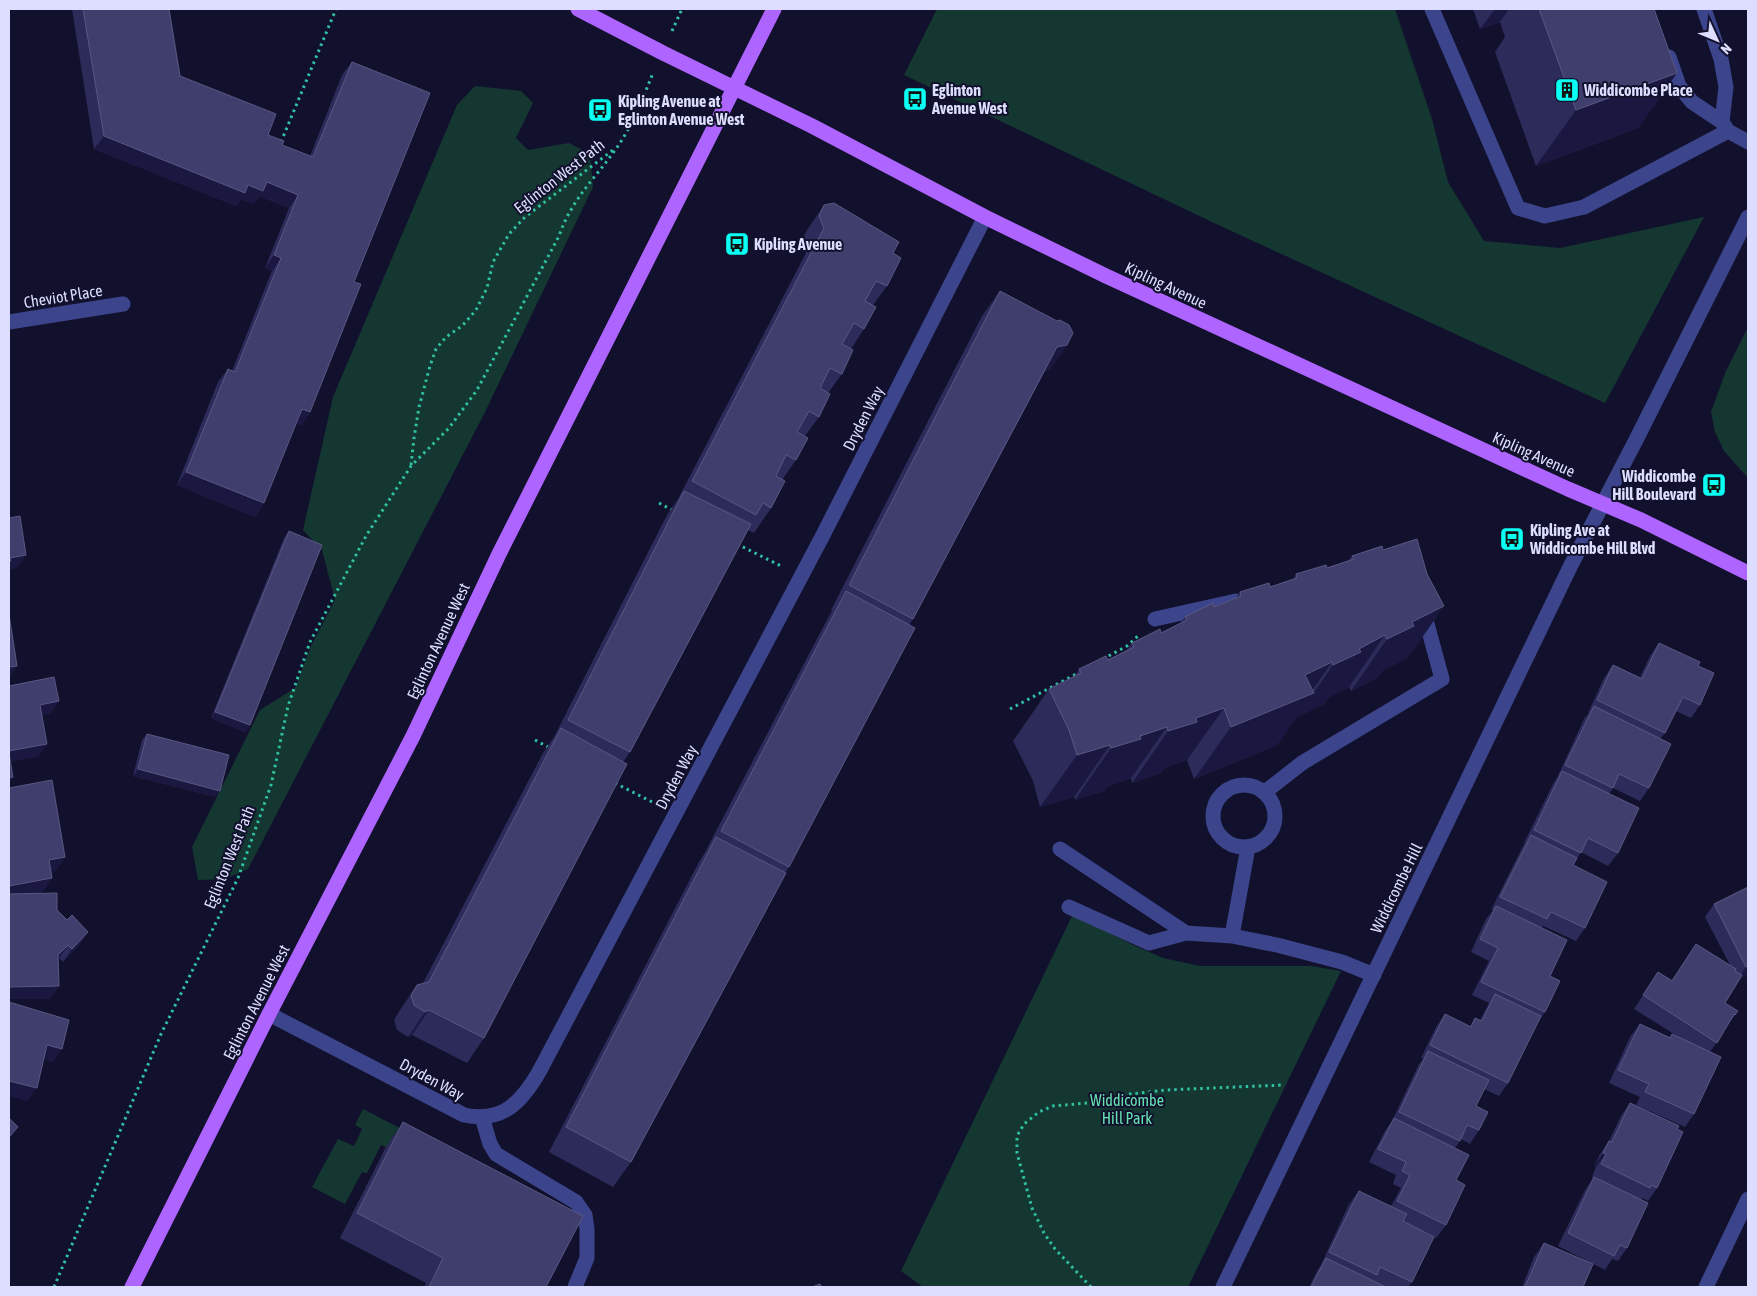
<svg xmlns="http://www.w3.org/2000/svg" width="1757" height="1296" font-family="'Asap Condensed',sans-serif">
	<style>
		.green { fill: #143731 }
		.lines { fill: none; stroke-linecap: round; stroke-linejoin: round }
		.path { stroke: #30c0a2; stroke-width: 3; stroke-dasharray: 2.5 4; stroke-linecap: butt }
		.minor { stroke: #3c458c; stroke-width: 15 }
		.major { stroke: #ae64ff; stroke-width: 15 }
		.wall { fill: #2d2b5a }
		.shaded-wall { fill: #1a1841 }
		.building { fill: #403e6c; stroke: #595783 }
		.labels { text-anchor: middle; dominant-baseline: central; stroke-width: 4; stroke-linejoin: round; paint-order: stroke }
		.poi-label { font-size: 16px; font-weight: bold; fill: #dddeff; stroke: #12112d; text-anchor: start }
		.street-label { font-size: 16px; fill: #dddeff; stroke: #12112d }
		.park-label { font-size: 16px; fill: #66e2b1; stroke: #12112d }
	</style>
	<rect width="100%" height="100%" fill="#12112d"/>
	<path class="green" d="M937,9H1395L1432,119L1448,182L1484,241L1560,248L1704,217L1605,403L1212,222L904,75Z
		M475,86L521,91L533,103L516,138L528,150L569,143L590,154L593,187L484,414L248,869L225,879L198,880L192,847L260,710L295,688L311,646L335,600L322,550L303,530L333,397L457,105Z
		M1748,327V478L1724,451L1715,432L1711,412L1726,371Z
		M1073,914L1133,945L1163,958L1200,966H1311L1341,971L1188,1287H923L901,1271Z
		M363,1109L450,1154L437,1172L381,1145L367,1173L362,1172L345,1204L312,1187L338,1139L354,1146L362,1129L355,1125Z"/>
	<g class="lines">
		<path class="path" d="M672,31L682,9
			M281,142L336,9
			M411,465L414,438L419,407L430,366L436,349L446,337L462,326L476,310L487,288L493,262L509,234L525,217L613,150
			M659,503L674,511
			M737,544L781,566
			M1103,659L1127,646L1139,635
			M1010,709L1080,672
			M535,740L550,748
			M615,783L656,804
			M54,1287L161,1034L238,878L271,785L288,706L310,642L366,536L411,466L449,428L477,390L559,236C572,198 596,178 618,146C633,124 643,98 653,73
			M1091,1287L1055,1249L1044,1233L1032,1208L1017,1153V1136L1024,1124L1039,1112L1053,1106L1099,1102L1130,1094L1166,1090L1283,1085"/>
		<path class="minor" d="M1432,9L1518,208L1545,216L1584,207L1728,131
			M1704,9L1721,59L1726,87L1722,122
			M1669,57L1679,86L1692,102L1722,122L1728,131L1748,142
			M9,322L123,304
			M1155,619L1236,601
			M1213 816a31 31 0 1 1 62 0a31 31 0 1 1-62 0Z
			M1265,792L1302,763L1442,679L1423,609
			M1060,849L1186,933L1232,936L1277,945L1342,962L1374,975
			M1069,907L1149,943L1186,933
			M1232,936L1248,847
			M269,1014L464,1115C502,1123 521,1103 539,1072L823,535L985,217
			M482,1117L490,1144L496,1154L576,1202L585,1215L587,1229V1258L575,1287
			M1223,1287L1571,565L1637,438L1748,217
			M1706,1287L1748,1199"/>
		<path class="major" d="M578,9L663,53L812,126L985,217L1106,276L1568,489L1641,520L1748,573
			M132,1287L269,1014L413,736L499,554L774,9"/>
	</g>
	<path class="wall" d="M72,9H169L180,76L268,135L282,145L310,156L342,75L352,62L354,282L310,412L301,425L296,423L264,503L255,517L177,485L218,382L228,369L232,371L272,271L265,268L289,208L259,196L254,204L241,199L236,206L94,149Z
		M1473,9H1654L1677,73L1638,128L1536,166L1495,52L1505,37L1500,22L1480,29Z
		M824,205L893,253L887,286L873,305L864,329L851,349L842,374L828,393L819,417L805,436L796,460L782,480L771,508L754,533L748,530L630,752L623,762L484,1038L467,1063L412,1035L408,1037L397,1030L394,1020L400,1010L417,985L423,983L543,753L554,737L667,515L678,499L806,253L802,240L807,230Z
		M1000,291L1067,345L1050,369L1045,371L913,619L909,625L789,867L785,873L631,1162L613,1187L549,1152L699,862L704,854L829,616L832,611L831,610L982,316Z
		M289,531L250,725L245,732L211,718L284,538Z
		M1352,556L1408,658L1383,670L1378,677L1351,691L1349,687L1329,697L1324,704L1297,717L1277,745L1194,779L1187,760L1165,768L1161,773L1132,783L1131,778L1108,786L1104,791L1075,800L1074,797L1040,807L1033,781L1013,741L1049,689L1074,677L1079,669L1108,660L1126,651L1132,643L1161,633L1180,623L1185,617L1214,607L1236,598L1240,592L1270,587L1293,579L1296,574L1327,568L1348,561Z
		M1659,643L1698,666L1700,705L1691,718L1676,711L1665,733L1660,739L1649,788L1640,801L1613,788L1609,794L1618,853L1608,866L1581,852L1573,865L1585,928L1576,941L1543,926L1541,928L1550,976L1545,1012L1536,1025L1508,1083L1499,1096L1484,1089L1476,1106L1479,1130L1470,1144L1461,1139L1455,1148L1456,1180L1446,1225L1436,1238L1403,1221L1412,1282L1408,1287H1309L1317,1271L1321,1265L1349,1204L1359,1191L1391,1206L1401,1188L1393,1184L1396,1175L1369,1162L1385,1131L1392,1121L1419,1064L1423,1059L1421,1058L1436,1027L1445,1014L1470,1026L1475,1018L1480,1020L1489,1003L1472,995L1489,961L1471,952L1486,919L1493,910H1491L1522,848L1525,843H1524L1553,784L1557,778L1584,719L1589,713H1588L1604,678L1613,665L1640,677L1650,656Z
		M147,734L216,797L133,776L142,740Z
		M9,788L65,857L56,870L51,871L52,878L43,891L30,894L57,910L67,920L88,932L79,945L63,962L59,958L58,959L59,986L49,999Z
		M1748,887V975L1740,979L1725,1003L1738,1011L1726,1028L1710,1052L1694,1114L1685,1127L1636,1105L1640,1097L1609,1083L1630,1037L1640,1024L1670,1037L1672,1034L1682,1039L1634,1009L1658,972L1672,980L1696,944L1730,965L1705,917L1714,904Z
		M1630,1103L1657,1188L1648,1201L1642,1198L1641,1200L1627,1248L1618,1261L1612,1259L1605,1270L1558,1246L1585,1190L1593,1178L1592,1177L1596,1167L1594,1166L1600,1154L1609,1141L1621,1116Z
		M403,1122L546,1287H424L426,1283L340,1238L386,1147Z
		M1544,1243L1583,1287H1522L1534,1257Z"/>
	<path class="shaded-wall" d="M1495,9H1509L1500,22L1480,29Z
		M1677,73L1638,128L1536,166L1576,110Z
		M104,136L248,185L267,182L298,195L289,208L259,196L254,204L241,199L236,206L94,149Z
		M274,255L281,258L272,271L265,268Z
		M1067,345L1050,369L1040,372L1057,347Z
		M302,409L310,412L301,425L293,422Z
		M186,472L264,503L255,517L177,485Z
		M26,555L17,568L9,570V560L10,558Z
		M1444,606L1408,658L1383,670L1378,677L1351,691L1387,639L1412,622Z
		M1385,635L1349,687L1329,697L1324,704L1297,717L1333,665L1359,649Z
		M1332,662L1309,695L1314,693L1277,745L1194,779L1231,727L1305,675Z
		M17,666L9,678V667Z
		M59,701L50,714L31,718L40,705Z
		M1224,708L1187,760L1165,768L1161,773L1132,783L1168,731L1196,718Z
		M215,712L250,725L245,732L211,718Z
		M1167,727L1131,778L1108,786L1104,791L1075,800L1111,748L1140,736Z
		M47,744L38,757L9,762V751Z
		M1110,745L1074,797L1040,807L1077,755Z
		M138,769L220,791L216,797L133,776Z
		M13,777L9,783V778Z
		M65,857L56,870L39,873L49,860Z
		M52,878L43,891L9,897V886Z
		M88,932L79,945L63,962L72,949Z
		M68,945L59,958L49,968L58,955Z
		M1748,966V975L1737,980L1746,967Z
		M59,986L49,999H9V987Z
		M429,1010L412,1035L408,1037L425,1012Z
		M47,1045L62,1049L53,1062L38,1058Z
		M9,1081L37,1088L27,1101L9,1096Z
		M18,1127L9,1140V1137Z
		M1603,1153L1606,1154L1596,1167L1594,1166Z"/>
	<path class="building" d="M83,9H169L180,76L276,114L268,135L284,141L282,145L313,157L352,62L430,93L354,282L361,284L310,412L302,409L264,503L186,472L228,369L235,372L281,258L274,255L298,195L267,182L263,191L248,185L245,193L104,136Z
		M1539,9H1654L1677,73L1576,110Z
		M834,203L899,242L893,253L901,258L887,286L876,281L865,301L876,307L864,329L854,323L842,344L853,350L842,374L830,368L820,388L830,394L819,417L809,411L797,432L808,438L796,460L786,455L776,476L785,481L771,508L763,503L756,515L692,481L824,228L819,216L824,205Z
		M1000,291L1057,321L1060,320L1069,325L1073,333L1067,345L1057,347L913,619L849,585Z
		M684,491L751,524L630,752L568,720Z
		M20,516L26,555L10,558L11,561H9V518Z
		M289,531L322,545L250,725L215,712Z
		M1417,539L1427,574L1444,606L1412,622L1414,626L1387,639L1385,635L1359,649L1361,652L1333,665L1332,662L1305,675L1314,693L1231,727L1224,708L1196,718L1197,722L1168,731L1167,727L1140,736L1141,739L1111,748L1110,745L1077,755L1069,730L1049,689L1081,673L1079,669L1106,656L1108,660L1134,647L1132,643L1160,629L1161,633L1187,620L1185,617L1213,603L1214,607L1241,596L1240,592L1269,583L1270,587L1297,578L1296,574L1326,565L1327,568L1354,559L1352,556L1382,546L1383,550Z
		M846,591L915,628L789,867L721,831Z
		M9,614L17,666L9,667Z
		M1659,643L1700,662L1698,666L1714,673L1700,705L1683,697L1665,733L1597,700L1613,665L1642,679Z
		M54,677L59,701L40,705L47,744L9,751V686Z
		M1594,706L1671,744L1649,788L1619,774L1613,788L1565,765Z
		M561,728L627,764L484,1038L429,1010L425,1012L414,1005L411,995L417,985L429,982Z
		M147,734L229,755L220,791L138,769Z
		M9,753L13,777L9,778Z
		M1562,771L1639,808L1618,853L1588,838L1581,853L1534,830Z
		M52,780L65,857L49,860L52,878L9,886V788Z
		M1531,835L1577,858L1573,865L1607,882L1585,928L1551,912L1547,919L1500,897Z
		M716,837L786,873L631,1162L566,1127Z
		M1748,887V966L1746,967L1714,904Z
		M57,893V910L67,920L72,915L88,932L72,949L68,945L58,955L59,986L9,987V894Z
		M1496,906L1567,940L1550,976L1560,981L1545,1012L1481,982L1498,948L1480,939Z
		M1696,944L1736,969L1735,971L1742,975L1725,1003L1738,1011L1735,1015L1734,1014L1717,1043L1643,995L1658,972L1672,981Z
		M1495,994L1541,1016L1508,1083L1430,1045L1445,1014L1471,1027L1475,1018L1482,1021Z
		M9,1002L69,1020L62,1049L47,1045L37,1088L9,1081Z
		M1640,1024L1670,1038L1672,1034L1721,1057L1694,1114L1645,1092L1649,1084L1618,1070Z
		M1428,1051L1489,1080L1476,1106L1488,1112L1479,1130L1467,1125L1460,1141L1399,1112Z
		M1630,1103L1679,1126L1677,1129L1683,1132L1657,1188L1651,1185L1650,1188L1601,1164L1606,1154L1603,1153L1609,1141L1612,1142Z
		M9,1118L18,1127L9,1137Z
		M1394,1118L1469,1155L1456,1180L1465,1185L1446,1225L1397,1201L1410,1175L1402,1171L1406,1162L1378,1149Z
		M403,1122L583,1216L546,1287H429L443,1258L357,1213Z
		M1594,1177L1648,1203L1627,1248L1620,1245L1614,1256L1568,1233Z
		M1359,1191L1407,1214L1403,1221L1434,1237L1412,1282L1380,1267L1377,1275L1329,1252Z
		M1544,1243L1593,1264L1583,1287H1525Z
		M1326,1258L1386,1287H1311Z
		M820,1284L822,1287H812Z"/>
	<defs>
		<symbol id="building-square" viewBox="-11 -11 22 22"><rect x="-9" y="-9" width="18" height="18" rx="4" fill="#09fff3" stroke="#12112d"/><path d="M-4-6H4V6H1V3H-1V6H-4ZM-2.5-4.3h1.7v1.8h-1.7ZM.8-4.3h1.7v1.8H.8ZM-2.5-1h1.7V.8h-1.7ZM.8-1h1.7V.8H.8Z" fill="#111"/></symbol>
		<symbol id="bus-square" viewBox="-11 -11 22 22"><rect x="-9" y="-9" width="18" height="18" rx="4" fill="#09fff3" stroke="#12112d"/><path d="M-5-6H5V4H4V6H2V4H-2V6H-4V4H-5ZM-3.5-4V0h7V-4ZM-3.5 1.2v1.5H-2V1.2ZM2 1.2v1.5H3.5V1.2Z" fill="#111"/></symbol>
	</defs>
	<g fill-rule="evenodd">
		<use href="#building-square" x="1553" y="76" width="28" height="28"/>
		<use href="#bus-square" x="901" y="85" width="28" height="28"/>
		<use href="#bus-square" x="586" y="96" width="28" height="28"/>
		<use href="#bus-square" x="723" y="230" width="28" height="28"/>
		<use href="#bus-square" x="1700" y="471" width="28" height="28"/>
		<use href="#bus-square" x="1498" y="525" width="28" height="28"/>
	</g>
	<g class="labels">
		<g class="poi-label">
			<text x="932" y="90">Eglinton<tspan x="932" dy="18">Avenue West</tspan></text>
			<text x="1584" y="90">Widdicombe Place</text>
			<text x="618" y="101">Kipling Avenue at<tspan x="618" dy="18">Eglinton Avenue West</tspan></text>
			<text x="754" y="244">Kipling Avenue</text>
			<text x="1696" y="476" text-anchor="end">Widdicombe<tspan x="1696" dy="18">Hill Boulevard</tspan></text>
			<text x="1530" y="530">Kipling Ave at<tspan x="1530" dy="18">Widdicombe Hill Blvd</tspan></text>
		</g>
		<g class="street-label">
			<text transform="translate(559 176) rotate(-38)">Eglinton West Path</text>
			<text transform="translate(1166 285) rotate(25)">Kipling Avenue</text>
			<text transform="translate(63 296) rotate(-9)">Cheviot Place</text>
			<text transform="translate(863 418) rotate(-63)">Dryden Way</text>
			<text transform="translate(1534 454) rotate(24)">Kipling Avenue</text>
			<text transform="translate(438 641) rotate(-65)">Eglinton Avenue West</text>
			<text transform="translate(676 777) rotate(-62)">Dryden Way</text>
			<text transform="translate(229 857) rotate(-68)">Eglinton West Path</text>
			<text transform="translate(1396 888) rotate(-64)">Widdicombe Hill</text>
			<text transform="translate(256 1002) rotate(-63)">Eglinton Avenue West</text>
			<text transform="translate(432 1079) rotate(28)">Dryden Way</text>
		</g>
		<g class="park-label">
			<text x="1127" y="1100">Widdicombe<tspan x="1127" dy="18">Hill Park</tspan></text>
		</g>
	</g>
	<rect width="1757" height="1296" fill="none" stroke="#dddeff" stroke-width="20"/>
	<g transform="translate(1717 40) rotate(134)" stroke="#12112d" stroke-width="4" paint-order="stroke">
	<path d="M0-4L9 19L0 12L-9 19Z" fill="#dddeff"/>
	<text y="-8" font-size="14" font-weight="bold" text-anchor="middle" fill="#dddeff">N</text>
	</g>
</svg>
